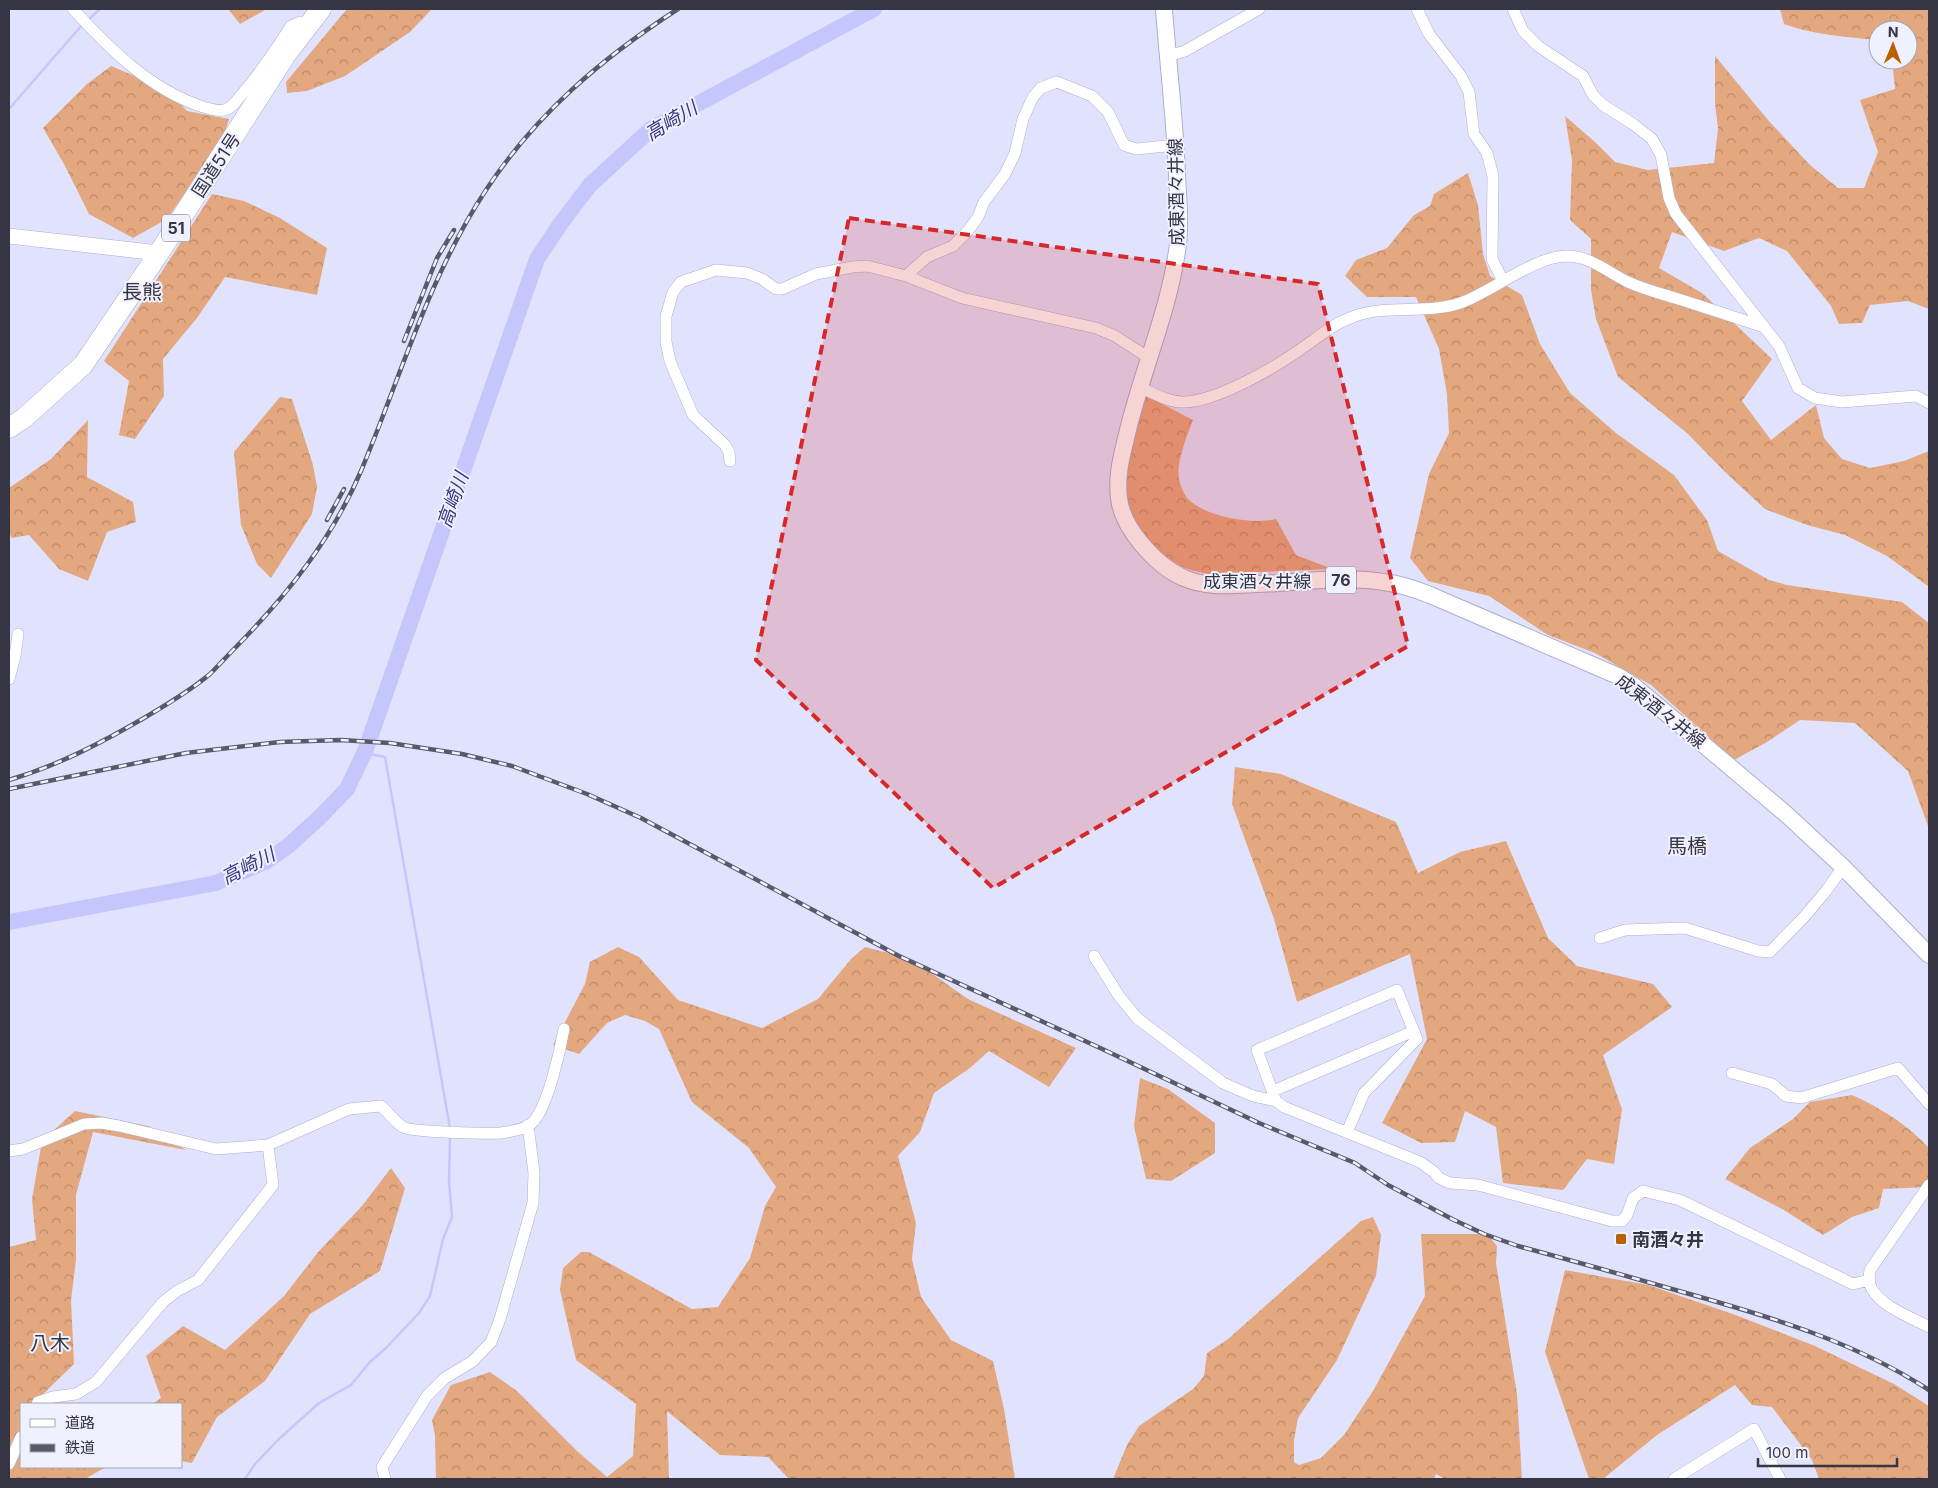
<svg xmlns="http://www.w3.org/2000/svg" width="1938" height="1488" font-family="Inter,'Noto Sans JP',sans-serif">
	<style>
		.forest { fill: url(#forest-crowns) }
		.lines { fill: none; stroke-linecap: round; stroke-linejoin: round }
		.stream { stroke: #c5c7fc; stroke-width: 2.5 }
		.river { stroke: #c5c7fc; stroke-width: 16 }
		.street-casing { stroke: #adaecf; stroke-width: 12 }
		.secondary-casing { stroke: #adaecf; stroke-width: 16 }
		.primary-casing { stroke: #adaecf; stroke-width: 18 }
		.highway-casing { stroke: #adaecf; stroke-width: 21 }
		.street { stroke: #fff; stroke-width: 11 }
		.secondary { stroke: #fff; stroke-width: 15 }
		.primary { stroke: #fff; stroke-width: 16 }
		.highway { stroke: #fff; stroke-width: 20 }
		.rail-casing { stroke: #585969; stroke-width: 4.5 }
		.rail { stroke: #f0f1ff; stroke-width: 2.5; stroke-dasharray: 8; stroke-linecap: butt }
		.marked { fill: #d62828; fill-opacity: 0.2; stroke: #d62828; stroke-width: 4; stroke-dasharray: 10 6; stroke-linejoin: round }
		.poi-dot { fill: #ba5f02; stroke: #f0f1ff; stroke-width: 2 }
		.labels { text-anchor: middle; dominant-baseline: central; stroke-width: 4; stroke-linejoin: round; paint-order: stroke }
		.shield { fill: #f0f1ff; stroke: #6d6d7b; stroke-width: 1 }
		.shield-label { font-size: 16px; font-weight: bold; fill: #353543 }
		.street-label { font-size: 18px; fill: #353543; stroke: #f0f1ff }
		.poi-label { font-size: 18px; font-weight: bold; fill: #353543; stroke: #f0f1ff; text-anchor: start }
		.water-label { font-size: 19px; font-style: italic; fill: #3c3580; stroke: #f0f1ff }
		.quarter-label { font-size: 20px; fill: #353543; stroke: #f0f1ff }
	</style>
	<defs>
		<pattern id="forest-crowns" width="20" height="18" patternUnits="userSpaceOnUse" patternTransform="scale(1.25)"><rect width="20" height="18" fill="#e4a880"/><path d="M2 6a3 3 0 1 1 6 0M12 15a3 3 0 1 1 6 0" fill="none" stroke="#ba8a6a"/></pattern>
	</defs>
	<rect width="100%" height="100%" fill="#e1e3fe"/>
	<path class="forest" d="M228,9H267L240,24Z
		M347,9H432L410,32L345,76L307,91L287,93L286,82Z
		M1780,9H1929V309L1908,301L1870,305L1862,323L1839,324L1831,306L1787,251L1759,238L1724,251L1672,232L1659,268L1702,293L1772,359L1742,401L1771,440L1816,405L1824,438L1842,459L1870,468L1904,461L1929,451V587L1887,556L1845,535L1807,525L1765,509L1725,472L1688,434L1618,377L1596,319L1591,290V239L1570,220L1572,160L1565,116L1595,142L1615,162L1648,170L1714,163L1718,129L1715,103V56L1768,120L1810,165L1838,188H1864L1878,152L1860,100L1895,89L1892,60H1908V30H1878V40C1846,37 1814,35 1784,24Z
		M111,66L166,89L187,111L229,119L223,138L167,219L133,238L89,214L64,164L43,128L87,84Z
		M1468,173L1478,205L1483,254L1490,276L1522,295L1540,344L1570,393L1616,433L1674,475L1707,520L1718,551L1769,580L1787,585L1902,602L1929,623V840L1928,826L1908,771L1855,723L1800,720L1767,742L1734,760L1651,685L1595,653L1548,635L1489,596L1428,581L1410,558L1429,474L1449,433L1447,394L1439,349L1416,297H1367L1345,276L1356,260L1387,248L1414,215L1430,206L1434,194Z
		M212,194L244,201L280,218L327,248L317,295L225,277L197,318L163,359L164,396L135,439L119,435L129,381L104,361Z
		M1141,393L1193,420C1187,435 1176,464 1179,479C1180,485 1185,497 1189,500C1207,517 1253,525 1276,519L1296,555L1332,569L1210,574C1198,572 1187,570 1177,564C1154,551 1125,515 1124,487C1123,459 1135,422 1141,393Z
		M280,397L292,399L313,465L317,487L312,514L271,578L257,564L241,525L234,452Z
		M88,420L87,477L133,502L136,522L107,532L88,581L59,569L29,535L12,538L9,533V488L51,459Z
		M1235,767L1281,774L1396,822L1418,873L1460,852L1506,841L1548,938L1577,966L1653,984L1672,1007L1603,1055L1622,1109L1614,1164L1587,1159L1563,1190L1503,1183L1496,1127L1465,1111L1455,1142L1421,1143L1382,1123L1427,1039L1410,954L1297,1002L1274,919L1232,804Z
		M618,947L639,957L678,1000L762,1028L818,999L851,959L865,947L911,959L968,999L1076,1048L1049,1087L989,1051L970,1068L934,1093L920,1132L898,1156L916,1223L912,1259L921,1297L951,1340L993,1361L1004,1409L1015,1479H789L768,1457L720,1455L667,1411L669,1479H436L435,1436L432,1420L451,1385L490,1372L517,1391L577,1451L607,1477L633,1456L636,1404L576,1360L560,1290L563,1268L581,1252H589L692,1309L718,1307L750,1258L765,1206L776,1187L749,1148L692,1102L659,1029L645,1021L625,1015L607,1023L579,1054L553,1045L585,984L590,962Z
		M1140,1078L1168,1089L1215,1123V1153L1171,1181L1146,1179L1134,1126Z
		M1852,1095C1881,1108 1908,1125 1929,1148V1187L1883,1189L1879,1208L1852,1217L1823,1235L1784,1210L1725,1179L1750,1148L1793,1119L1810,1102Z
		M75,1111L148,1126L186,1150L93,1132L76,1195V1260L71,1300L74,1364L39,1398L45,1404H21V1467H106L85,1479H9V1247L36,1240L32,1199L42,1141Z
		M391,1168L405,1188L380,1271L310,1314L265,1381L217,1417L192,1463L181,1461V1404H152L161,1398L146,1356L183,1326L225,1350L284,1296L319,1251L362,1206Z
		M1373,1217L1381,1235L1376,1276L1337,1360L1298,1418L1294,1440V1462L1299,1465L1321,1458L1344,1435L1373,1391L1425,1296L1421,1234H1487L1497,1246L1496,1263L1517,1394L1522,1479H1445L1436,1474L1434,1479H1113L1127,1445L1139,1426L1193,1389L1204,1376L1207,1353L1228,1339L1361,1221Z
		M1565,1270L1648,1285L1733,1314L1815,1346L1894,1384L1929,1406V1479H1819L1812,1460L1772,1407L1752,1405L1735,1385L1657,1435L1603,1479H1589L1545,1352Z"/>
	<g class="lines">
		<path class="stream" d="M88,20L100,9
			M9,109L82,25
			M364,753L385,757L450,1128
			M245,1479L255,1464L279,1439L319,1403L351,1385L370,1362L386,1348L419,1313L430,1296L443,1239L452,1217L449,1182L450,1136"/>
		<path class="river" d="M9,922L216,883L267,861L288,846L320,817L347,789L366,749L537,259L561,223L590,185L651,129L874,9"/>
		<defs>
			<path id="street" d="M73,9C110,49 149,89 203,107C211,109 221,113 229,108C234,105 238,99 242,94C260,73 276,50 291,26L300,22L308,25
				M1417,9L1429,34L1461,76L1469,92L1474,134L1487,153L1493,176L1492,259L1503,281
				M1513,9L1523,31L1538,46L1583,76L1593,95L1603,105L1633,124L1652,139L1661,155L1669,198L1676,214L1779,346L1798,388L1815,398L1842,402L1916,396L1929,403
				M1167,56L1185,51L1259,9
				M906,276L927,257L953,246L967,232L978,217L984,202L1005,174L1015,153L1023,119L1033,97L1041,88L1057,82L1092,96L1108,112L1124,145L1136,149L1176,145
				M1139,387C1153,393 1169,403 1185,402C1215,401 1267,372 1292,355C1313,342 1331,324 1355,316C1389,304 1429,315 1463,302C1494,290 1534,257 1566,256C1591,256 1607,272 1628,282C1643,289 1659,293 1675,298C1704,307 1734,317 1764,327
				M730,461L729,452L725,445L693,415L670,361L666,342V316L673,292L681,282L716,270L747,273L762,279L776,289H782L816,274L852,267L867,266L906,276L962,298L1096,328L1115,336L1149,358
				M9,679L15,656L18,634
				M1600,938L1625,930L1685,928L1758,951L1770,952L1804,917L1826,891L1843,867
				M1094,956L1119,996L1137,1018L1223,1083L1253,1096L1276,1101L1284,1107L1420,1162L1434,1172L1439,1178L1450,1183L1478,1185L1612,1221H1622L1627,1215L1633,1198L1643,1191L1680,1200L1853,1284L1869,1280
				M1732,1073L1772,1084L1786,1096L1801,1098L1898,1068L1929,1104
				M1273,1091L1414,1031
				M1276,1101L1257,1050L1397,990L1417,1039L1364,1093L1347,1132
				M9,1151L23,1149L84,1124L101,1123L119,1126L216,1149L268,1145L349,1109L381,1106C388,1112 395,1122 403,1127C410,1132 489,1134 501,1133C511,1131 526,1130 533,1122C548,1106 560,1051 564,1029
				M1929,1185L1870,1270C1869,1276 1868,1283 1872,1289C1883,1308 1911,1317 1929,1327
				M37,1404L38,1402L53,1397L76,1394L96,1382L163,1302L177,1291L198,1280L273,1185L268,1145
				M9,1464L21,1437
				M385,1479L382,1467L427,1396L445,1378L473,1361L491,1342L500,1319L533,1203L534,1173L528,1125
				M1674,1479L1754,1429L1780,1479"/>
			<path id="secondary" d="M9,236L159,253"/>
			<path id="primary" d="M1164,9C1168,64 1175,120 1177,175C1178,198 1181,221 1178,244C1170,309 1142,370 1127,434C1122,455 1116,476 1119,498C1122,528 1156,566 1184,578C1206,588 1233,585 1256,584C1298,583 1343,575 1384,582C1400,584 1415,589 1430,595L1618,676L1634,686L1786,814L1843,867L1929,955"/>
			<path id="highway" d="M9,428L24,418L83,365L159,253L285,56L321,9"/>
		</defs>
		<use href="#street" class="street-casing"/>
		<use href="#secondary" class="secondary-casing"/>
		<use href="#primary" class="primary-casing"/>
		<use href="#highway" class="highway-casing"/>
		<use href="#street" class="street"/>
		<use href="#secondary" class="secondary"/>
		<use href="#primary" class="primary"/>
		<use href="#highway" class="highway"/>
		<defs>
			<path id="rail" d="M404,341L437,258L454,230
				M327,520L344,489
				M9,780C59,765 99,744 144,718C166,705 190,691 210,674C219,665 227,656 236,647C287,595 332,539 361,471C401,376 429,276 486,190C536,114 602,58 678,9
				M9,789L186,753L280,742L341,740L390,743L462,754L512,766L587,794L641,818L899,956L1098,1047L1259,1123L1355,1163L1388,1185L1452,1219L1484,1234L1518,1246C1574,1261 1630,1277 1686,1293C1771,1317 1855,1342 1929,1390"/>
		</defs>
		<use href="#rail" class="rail-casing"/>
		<use href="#rail" class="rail"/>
	</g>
	<path class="marked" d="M849,218L1318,284L1408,646L993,888L756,660Z"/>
	<rect class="poi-dot" x="1615" y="1233" width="12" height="12" rx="2.5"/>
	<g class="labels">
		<g class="shield">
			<rect x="162" y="214.5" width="28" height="27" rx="4"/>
			<rect x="1326" y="566.5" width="30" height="27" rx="4"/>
		</g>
		<g class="shield-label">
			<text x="176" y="228">51</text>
			<text x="1341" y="580">76</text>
		</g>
		<g class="street-label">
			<text transform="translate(216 165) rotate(-57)">国道51号</text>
			<text transform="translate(1176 192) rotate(-91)">成東酒々井線</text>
			<text x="1257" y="581">成東酒々井線</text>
			<text transform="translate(1661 711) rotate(38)">成東酒々井線</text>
		</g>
		<g class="poi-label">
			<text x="1632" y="1239">南酒々井</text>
		</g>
		<g class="water-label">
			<text transform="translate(671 121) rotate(-31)">高崎川</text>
			<text transform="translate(453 500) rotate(-71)">高崎川</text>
			<text transform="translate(248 866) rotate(-27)">高崎川</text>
		</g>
		<g class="quarter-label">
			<text x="142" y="292">長熊</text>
			<text x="1687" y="846">馬橋</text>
			<text x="50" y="1343">八木</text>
		</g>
	</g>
	<rect width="1938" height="1488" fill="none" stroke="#353543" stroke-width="20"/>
	<rect x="20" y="1403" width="162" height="65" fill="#f0f1ff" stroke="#a5a6b4"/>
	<rect x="30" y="1419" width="25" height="8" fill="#ffffff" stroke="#a5a6b4"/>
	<text x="65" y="1428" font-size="15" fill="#353543">道路</text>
	<rect x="30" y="1444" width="25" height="8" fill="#585969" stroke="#a5a6b4"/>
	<text x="65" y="1453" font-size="15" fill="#353543">鉄道</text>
	<g transform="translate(1893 45) rotate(1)"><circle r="24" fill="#f0f1ff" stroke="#a5a6b4"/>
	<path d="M0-4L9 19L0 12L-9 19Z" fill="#ba5f02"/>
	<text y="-8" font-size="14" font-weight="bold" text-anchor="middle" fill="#353543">N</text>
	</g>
	<path d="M1758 1458v8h139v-8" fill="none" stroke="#353543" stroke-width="2.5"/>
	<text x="1766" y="1458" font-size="15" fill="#353543" stroke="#f0f1ff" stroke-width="4" paint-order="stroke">100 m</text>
</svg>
